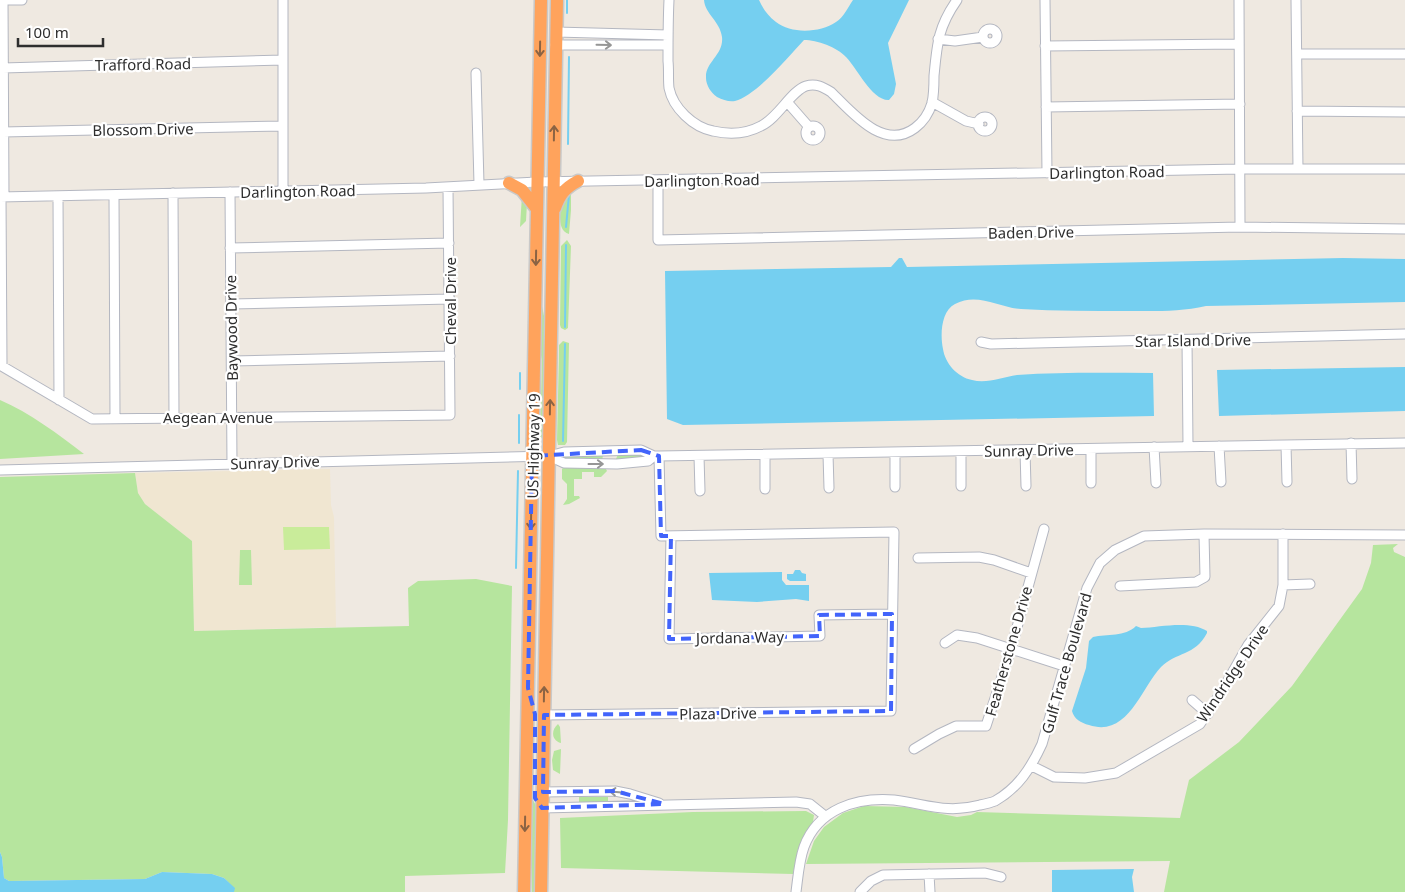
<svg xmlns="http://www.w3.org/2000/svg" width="1405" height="892" font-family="'Noto Sans',sans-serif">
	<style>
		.education { fill: #f0e6d1 }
		.green { fill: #b6e59e }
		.pitch { fill: #c9ec9a }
		.water { fill: #75cff0 }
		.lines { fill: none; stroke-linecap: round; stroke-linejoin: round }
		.stream { stroke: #75cff0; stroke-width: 2 }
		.minor-casing { stroke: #b4b7c1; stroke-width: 11 }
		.highway-casing { stroke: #c9c9c9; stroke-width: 15 }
		.minor { stroke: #fff; stroke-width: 9 }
		.highway { stroke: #ffa35c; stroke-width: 12 }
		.oneway { stroke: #969696 }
		.oneway2 { stroke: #8c6343 }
		.marked { fill: none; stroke: #4264fb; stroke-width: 4; stroke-dasharray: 10 6; stroke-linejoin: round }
		.labels { text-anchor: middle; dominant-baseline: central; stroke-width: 4.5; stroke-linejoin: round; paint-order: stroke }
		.street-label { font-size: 15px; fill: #2e2e2e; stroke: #fff }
	</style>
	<rect width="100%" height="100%" fill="#efe9e1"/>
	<path class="education" d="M330,469L331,505L334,517L336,627L194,631L192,541L145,504L138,493L135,473Z"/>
	<path class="green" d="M571,193V210L569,234C556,230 561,211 561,200Z
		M522,195L527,203L526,221L520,227Z
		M567,240L571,246L568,328L565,330L561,328L560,325L561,246Z
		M540,296L545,321L543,430L541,440L540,439L542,359L538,343Z
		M563,341L569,343L567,442L565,445H558L557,440L559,351V345Z
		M0,400C30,413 58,434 84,454L0,459Z
		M644,453L648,458L616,459L618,454Z
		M603,455L602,461L564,459V456Z
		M565,467H605L607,471L601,477H594V472H582V479H574V496H579L580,498L569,504L563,505L567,499V484L562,479V469Z
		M135,473L138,493L145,504L192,541L194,631L409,626L408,588L418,581L476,579L512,586L508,820L505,873L405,876V892H234V888L224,878L212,874L162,872L145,879L9,881L4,878L2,857L0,852V477Z
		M1398,544L1393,548L1394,552L1405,557V892H1164L1170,861L806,864L814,841L824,827L843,813L864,806L906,807L957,817L971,815L977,812L1180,818L1189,780L1239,742L1292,686L1362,589L1371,563L1373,545Z
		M240,550H251L252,585H239Z
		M558,724L560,727L561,743C551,740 551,730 558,724Z
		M561,749L560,774L553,770L552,760L554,751Z
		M531,797L537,807L535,892H532V867L530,854Z
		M579,797H608V803L579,804Z
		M806,811L814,815L813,822L798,849L793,874L561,868L560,818L693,812Z"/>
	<path class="pitch" d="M283,527H329L330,549L284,550Z"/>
	<path class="water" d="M704,0H759C763,9 768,16 776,22C791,34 820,33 836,22C844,17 848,7 853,0H909L888,43L896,84L894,94L889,100C872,101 857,68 846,57C837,47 817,40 804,40C789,56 756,96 735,101C729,102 723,100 717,97C711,93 706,85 706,78C705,62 724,55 722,37C720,21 705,14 704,0Z
		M899,258H902L907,267L1343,258L1405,259V302L1206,306C1180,312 1154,311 1127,311C1092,311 1056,311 1021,309C999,308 978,292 955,304C941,311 940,335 943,349C945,363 957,377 972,380C987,384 1002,377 1017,375C1062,372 1108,373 1153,373L1154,416L683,425L667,419L665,271L891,267Z
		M1405,367V411L1219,416L1217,370Z
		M795,570H800L802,573L806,574V581H790L787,579V574H793Z
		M782,572V580L786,585H809V601L796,599L757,602L712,600L709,573Z
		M1136,626L1141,628C1160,627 1190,620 1207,631V633C1195,656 1176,652 1161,667C1141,688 1128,738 1089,725C1081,723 1074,719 1072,711L1086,668L1089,641L1093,637C1107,634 1125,637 1136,626Z
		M0,852L2,857L4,878L9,881L145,879L162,872L212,874L224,878L235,888L234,892H0Z
		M1134,869L1132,877L1134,892H1052V870Z"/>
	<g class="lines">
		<path class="stream" d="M567,13V0
			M568,144L569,57
			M566,227L569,195
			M565,327L566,245
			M520,389V373
			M563,441L565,344
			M519,443V415
			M516,568L518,471"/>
		<defs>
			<path id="minor" d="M3,0L4,197
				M3,0H22
				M669,0C668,20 668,41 668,61C669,70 668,79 669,88C673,108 693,127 713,131C730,135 746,134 761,126C778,118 791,91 806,86C816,83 823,87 831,92C851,111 883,152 915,128C923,122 929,113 932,103C934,94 934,85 934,76C937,44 938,27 957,0
				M1045,0L1047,173
				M1239,0L1240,227
				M1296,0L1298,169
				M983 36a7 7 0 1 1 14 0a7 7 0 1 1-14 0Z
				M556,32L668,35
				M938,39L955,41L983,37
				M555,45H668
				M1045,46L1239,44
				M1297,54H1405
				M3,68L283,60
				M476,73L479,184
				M932,102L966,121L979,124
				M788,103L809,127
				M1046,107L1240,104
				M1297,111L1405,112
				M978 124a7 7 0 1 1 14 0a7 7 0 1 1-14 0Z
				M806 133a7 7 0 1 1 14 0a7 7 0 1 1-14 0Z
				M3,132L283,126
				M658,180V240L1240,227L1405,229
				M230,192L232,463
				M283,192V0
				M173,193L174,417
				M114,195L115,418
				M58,196L59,400
				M0,197L426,188L537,182L1240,169H1405
				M1,197L2,365
				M230,248L449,243
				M231,304L450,299
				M1187,340L1188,446
				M981,342L991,344L1405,334
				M232,361L450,356
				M0,365L92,419L450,415L448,187
				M1351,443L1352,479
				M1286,445L1287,482
				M1219,446L1221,482
				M1154,447L1156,483
				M1091,449V483
				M961,451V486
				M1025,451L1026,486
				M828,454L829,488
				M765,455V489
				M549,456L564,463L617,464L648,461L654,456
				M699,456L700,491
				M0,470L549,456L564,452L641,450L654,456H659L1405,443
				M895,487V453
				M671,536L669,639L820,636L819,615L892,614
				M918,558L979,557L994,560L1031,573
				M1283,585L1310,584
				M1120,586L1196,582L1205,577L1204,534
				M945,643L957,635L977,638L1064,666
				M1192,700L1208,714
				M544,715L891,711L894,532L661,536L659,456
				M914,749L939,734L956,726H986L1011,649L1044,529
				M1032,766L1054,777L1085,778L1116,773L1200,724L1222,691L1248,645L1279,606L1283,585V534
				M543,792L615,791L630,794L659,803
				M542,808L796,802L810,804L825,816
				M929,874L930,892
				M796,892C798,877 799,861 804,847C818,809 856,797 894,800C927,804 946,814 980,805C985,804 990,803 995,801C1018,788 1031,768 1042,744L1087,588L1100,563L1115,550L1144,536L1204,534L1405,535
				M860,892L871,881L883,875L985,873L1001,877"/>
			<path id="highway" d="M509,183L522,190L537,209
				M555,208C560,194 565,188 578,181
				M524,892L541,0
				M541,892L557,0"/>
		</defs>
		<use href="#minor" class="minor-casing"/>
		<use href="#highway" class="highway-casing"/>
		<use href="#minor" class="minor"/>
		<use href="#highway" class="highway"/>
	</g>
	<defs><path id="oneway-shaft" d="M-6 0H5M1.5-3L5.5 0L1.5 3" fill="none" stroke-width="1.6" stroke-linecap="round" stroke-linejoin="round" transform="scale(1.25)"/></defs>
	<g class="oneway">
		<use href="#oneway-shaft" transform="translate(604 45) rotate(1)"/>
		<use href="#oneway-shaft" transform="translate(596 464)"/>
		<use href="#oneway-shaft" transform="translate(617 792) rotate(-175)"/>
	</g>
	<g class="oneway2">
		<use href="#oneway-shaft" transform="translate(540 49) rotate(91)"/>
		<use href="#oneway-shaft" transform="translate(554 133) rotate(-89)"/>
		<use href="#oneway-shaft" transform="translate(536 258) rotate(91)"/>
		<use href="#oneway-shaft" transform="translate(550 407) rotate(-89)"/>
		<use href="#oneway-shaft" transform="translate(531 522) rotate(91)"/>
		<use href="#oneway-shaft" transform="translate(544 694) rotate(-89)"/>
		<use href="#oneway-shaft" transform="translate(525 824) rotate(91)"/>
	</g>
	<path class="marked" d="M641,450L659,456L661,536H671L669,639L820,636L819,615L892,614L891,711L544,715L543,792L615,791L664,804L542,808L535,798V714L528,688L532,456Z"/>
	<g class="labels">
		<g class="street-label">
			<text transform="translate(143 64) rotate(-1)">Trafford Road</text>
			<text transform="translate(143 129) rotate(-1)">Blossom Drive</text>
			<text transform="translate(1107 172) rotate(-1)">Darlington Road</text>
			<text transform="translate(702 180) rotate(-1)">Darlington Road</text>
			<text transform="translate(298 191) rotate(-1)">Darlington Road</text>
			<text transform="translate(1031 232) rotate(-1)">Baden Drive</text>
			<text transform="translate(450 301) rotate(-90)">Cheval Drive</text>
			<text transform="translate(231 328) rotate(-91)">Baywood Drive</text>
			<text transform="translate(1193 340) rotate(-1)">Star Island Drive</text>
			<text x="218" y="417">Aegean Avenue</text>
			<text transform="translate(533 446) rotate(-89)">US Highway 19</text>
			<text transform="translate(1029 450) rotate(-1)">Sunray Drive</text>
			<text transform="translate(275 462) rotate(-2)">Sunray Drive</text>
			<text transform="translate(740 637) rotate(-1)">Jordana Way</text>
			<text transform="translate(1008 651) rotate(-74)">Featherstone Drive</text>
			<text transform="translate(1066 663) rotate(-74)">Gulf Trace Boulevard</text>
			<text transform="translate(1232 673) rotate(-56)">Windridge Drive</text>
			<text transform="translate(718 713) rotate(-1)">Plaza Drive</text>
		</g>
	</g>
	<path d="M18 38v8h85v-8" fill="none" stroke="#2e2e2e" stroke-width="2.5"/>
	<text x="25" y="38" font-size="15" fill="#2e2e2e" stroke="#ffffff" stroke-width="4" paint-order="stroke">100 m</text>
</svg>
